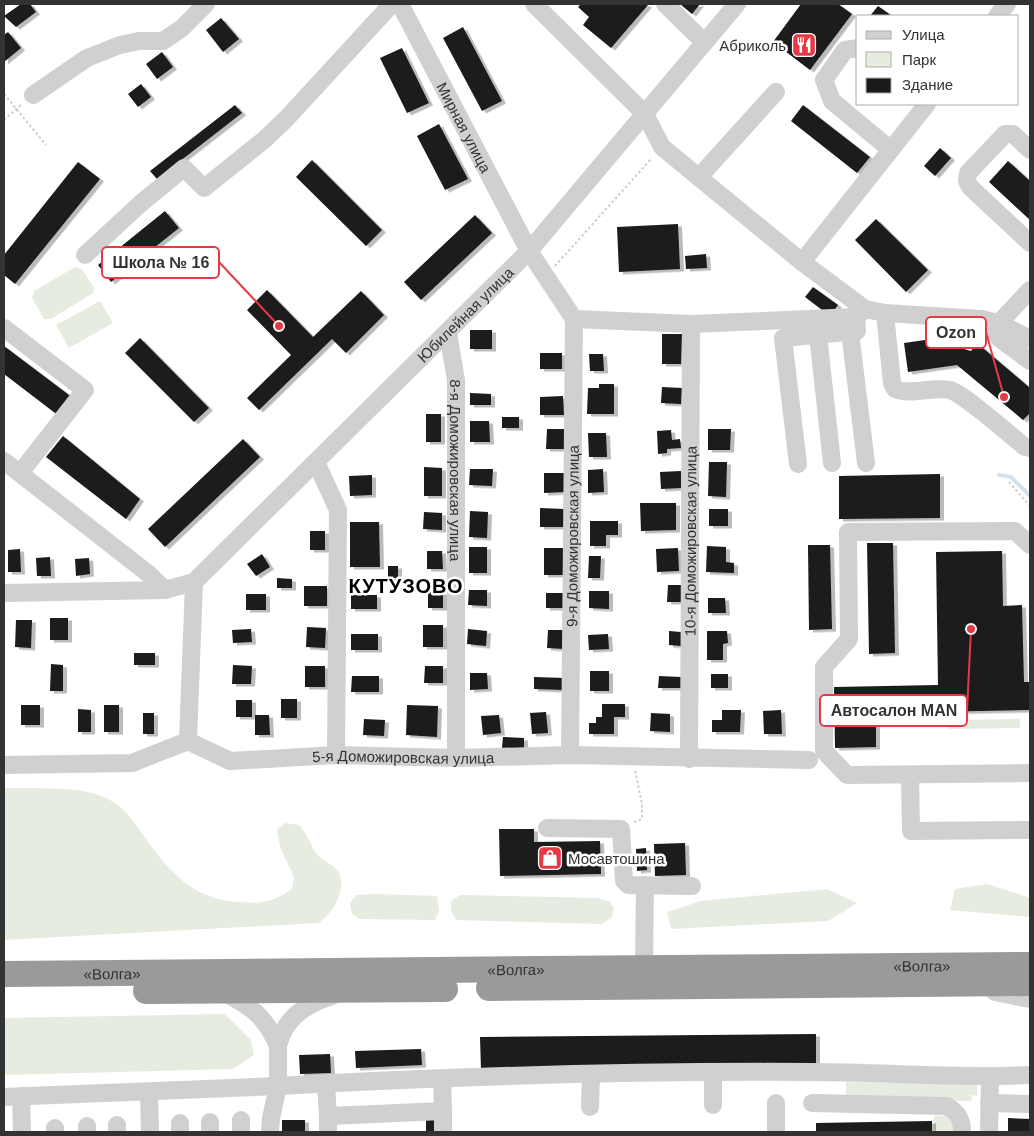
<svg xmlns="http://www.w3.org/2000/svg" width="1034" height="1136" font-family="Arial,sans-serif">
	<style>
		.green { fill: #e6ecdf }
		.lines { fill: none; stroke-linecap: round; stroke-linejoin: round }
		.stream { stroke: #cfe2ee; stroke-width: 4 }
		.building { fill: #1a1a1a; filter: url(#shadow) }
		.path { stroke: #cdcdcd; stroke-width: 2; stroke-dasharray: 2.5 2.5; stroke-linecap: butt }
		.minor { stroke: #d0d0d0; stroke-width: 18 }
		.highway { stroke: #9a9a9a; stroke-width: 26 }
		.labels { text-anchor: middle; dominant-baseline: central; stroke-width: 5; stroke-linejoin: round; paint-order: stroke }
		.poi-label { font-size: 15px; fill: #333; stroke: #fff; text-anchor: end }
		.street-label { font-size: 15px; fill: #333; stroke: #fff }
		.district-label { font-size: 20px; font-weight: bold; letter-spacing: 1px; fill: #000; stroke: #fff }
		.leader { fill: none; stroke: #e63946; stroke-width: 2 }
		.callout-dot { fill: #e63946; stroke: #fff; stroke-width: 2 }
		.callout { fill: #fff; stroke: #e63946; stroke-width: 2 }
		.callout-label { font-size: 16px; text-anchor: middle; font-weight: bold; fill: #333 }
	</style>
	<defs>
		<filter id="shadow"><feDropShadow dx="4" dy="2.5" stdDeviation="0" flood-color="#0004"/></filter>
	</defs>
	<rect width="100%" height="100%" fill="#fff"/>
	<path class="green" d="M75,267L82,269L94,288L93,293L51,319H44L32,298L34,291Z
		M100,301L113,323L69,348L56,325Z
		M1020,719V728L949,729V720Z
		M4,788C33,789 80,785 106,798C122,805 131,818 141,832C167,869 190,899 239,902C262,904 273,902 292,889L294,877L280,847L277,830L285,823L299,825C307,834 310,842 315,852C321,861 331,863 336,869C350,885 333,915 318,923L4,940Z
		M987,884L1030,898V917L950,910L955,889Z
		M827,889L857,903L828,921L671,929L667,912L701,901Z
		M374,894L437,896L439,911L435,920L360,919L352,914L350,903L356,895Z
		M460,895L598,898L610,902L614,908L612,917L602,924L456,920L451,910V901Z
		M225,1014L251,1040L254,1055L233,1069L4,1075V1018Z
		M846,1082L977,1084V1096L972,1095L971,1101L846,1099Z
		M950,1115L955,1132H934V1116Z"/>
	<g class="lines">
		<path class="stream" d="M999,475L1011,477L1030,496"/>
	</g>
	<path class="building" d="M21,4H30L36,12L16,27L4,16Z
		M581,4H646L648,5L611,48L583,25L589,17L578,7Z
		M680,4H700L692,14Z
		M801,4H838L852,14L810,70L773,42Z
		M878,6L892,16H870Z
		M221,18L239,39L223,52L206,30Z
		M463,27L502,101L482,111L443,38Z
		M8,32L21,48L4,62V35Z
		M402,48L429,103L407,113L380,58Z
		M162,52L173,67L157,79L146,64Z
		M141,84L151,97L138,107L128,94Z
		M235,105L242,113L157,179L150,171Z
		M803,105L870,157L857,173L791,121Z
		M439,124L468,179L445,190L417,136Z
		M940,148L951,158L935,176L924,166Z
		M312,160L382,230L366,246L296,177Z
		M1008,161L1030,181V220L989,182Z
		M78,162L100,179L15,284L4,275V255Z
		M165,211L179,228L111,282L98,265Z
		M475,215L492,233L421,300L404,282Z
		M876,219L928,270L906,292L855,240Z
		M678,224L680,269L619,272L617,227Z
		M706,254L707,268L686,269L685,256Z
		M813,287L838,305L830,316L805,297Z
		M267,290L313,337L361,291L384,315L346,353L332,339L259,410L247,398L291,355L247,310Z
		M470,330H492V349H470Z
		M662,334H682L681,364H662Z
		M953,336L954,346L971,351L977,343L1030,388V415L1029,414L1023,420L957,365L908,372L904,343Z
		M140,338L209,408L194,422L125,353Z
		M4,346L73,398L59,416L4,374Z
		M540,353H562V369H540Z
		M589,354H603L604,371H590Z
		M599,384H614V414H587L588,388H599Z
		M662,387L682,388L681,404L661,403Z
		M470,393L491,394V405H470Z
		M563,396L564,415H540V397Z
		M426,414H441V442H426Z
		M502,417H519V428H502Z
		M470,421H489L490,442H470Z
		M547,429H564V449H546Z
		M708,429H731L730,450H708Z
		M671,430L672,440L680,439L681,448L667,449V453L658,454L657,431Z
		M588,433H606L607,457H589Z
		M63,436L140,499L126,519L46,457Z
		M243,439L260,457L165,547L148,529Z
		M709,462H727L726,497L708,496Z
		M424,467L442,468V496H424Z
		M470,469H493L492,486L469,485Z
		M603,469L604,492L588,493V470Z
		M681,471V488L661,489L660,472Z
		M544,473H564V492L544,493Z
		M940,474V518L839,519V476Z
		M372,475V495L350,496L349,476Z
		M640,503H676V530L641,531Z
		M540,508L565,509V527H540Z
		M709,509H728V526H709Z
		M470,511L488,512L487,538L469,537Z
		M424,512L442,513V530L423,529Z
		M590,521H618V535H606V546H590Z
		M350,522H379L380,567H350Z
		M310,531H325V550H310Z
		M867,543H893L895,653L869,654Z
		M808,545H830L832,629L809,630Z
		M707,546L726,547V562L734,563V573L706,572Z
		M469,547H487V573H469Z
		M544,548H565V575H544Z
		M678,548L679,571L657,572L656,549Z
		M20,549L21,572H8V550Z
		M427,551H442L443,569H427Z
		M1002,551L1003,606L1022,605L1024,682H1030V710L876,713V747L835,748L834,687L938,685L936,552Z
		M262,554L270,567L256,576L247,564Z
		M589,556H601L600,578H588Z
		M50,557L51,576H37L36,558Z
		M89,558L90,574L76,576L75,559Z
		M388,566H398V578H388Z
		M277,578L292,579V588H277Z
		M668,585H681V602H667Z
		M304,586H327V606H304Z
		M469,590H487V606L468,605Z
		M589,591H609V609L589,608Z
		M428,592H443V608H428Z
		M546,593H565V608H546Z
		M246,594H266V610H246Z
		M351,595H377V609H351Z
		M708,598H725L726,613H708Z
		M50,618H68V640H50Z
		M16,620H32L31,648L15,647Z
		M423,625H443V647H423Z
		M307,627L326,628L325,648L306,647Z
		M251,629L252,642L233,643L232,630Z
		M468,629L487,631L486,646L467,644Z
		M548,630H565L564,649L547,648Z
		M669,631L681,632V646L669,645Z
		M707,631H727L728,643L723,644V660H707Z
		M351,634H378V650H351Z
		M608,634L609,649L589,650L588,635Z
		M134,653H155V665H134Z
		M51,664L63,665V691H50Z
		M233,665L252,666L251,684H232Z
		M305,666H325V687H305Z
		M425,666H443V683H424Z
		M590,671H609V691H590Z
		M470,673H487L488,689L470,690Z
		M711,674H728V688H711Z
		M352,676H379V692H351Z
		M659,676L681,677V688H658Z
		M534,677L565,678L564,690L534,689Z
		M281,699H297V718H281Z
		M236,700H252V717H236Z
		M602,704H625V717H614V734H589V723H596V717H602Z
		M21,705H40V725H21Z
		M104,705H119V732H104Z
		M407,705L438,706L437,737L406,735Z
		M78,709L91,710V732H78Z
		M722,710H741L740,732H712V720H722Z
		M781,710L782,734H764L763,711Z
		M546,712L548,733L532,734L530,713Z
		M143,713H154V734H143Z
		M651,713L670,714V732L650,731Z
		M255,715H269L270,735H255Z
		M499,715L501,733L483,735L481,716Z
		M364,719L385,720L384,736L363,735Z
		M503,737L524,738V749L502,748Z
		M499,829H534V842L600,841L601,874L500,876Z
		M685,843L686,875L655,876L654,844Z
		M646,848L647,870L637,871L636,849Z
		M816,1034V1068L481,1070L480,1037Z
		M421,1049L422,1065L356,1068L355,1051Z
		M330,1054L331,1073L300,1074L299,1055Z
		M437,1118V1132H426V1119Z
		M1008,1118L1030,1119V1132H1008Z
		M282,1120H305V1132H282Z
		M932,1121V1132H816V1123Z"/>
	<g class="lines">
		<path class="path" d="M4,94L46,145
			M4,120L21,105
			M555,266L652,158
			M1009,482L1030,506
			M634,822L642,819V804L635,770"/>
		<g class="minor">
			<path id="s1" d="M400,4L529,251L574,319L691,324L856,317L865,309"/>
			<path d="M534,4L645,114L662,147L802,262L865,309L885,313L981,319L999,323L1030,339"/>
			<path d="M665,4L704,42"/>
			<path d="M997,16L1007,4"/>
			<path d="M858,48L845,50L824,80L832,101L891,150"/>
			<path d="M33,95L87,58L120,45L139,41H163L182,28L206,4"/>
			<path d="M1030,150L1013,134H1005L968,173L967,181L970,187L1030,243"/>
			<path d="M699,177L776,92"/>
			<path d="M85,255L140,204L184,168L204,188L264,140L286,119L392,4"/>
			<path d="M802,262L927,104"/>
			<path d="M885,313L892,383L895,389C912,396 932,386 950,390C964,394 1010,435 1025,447L1030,448"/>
			<path d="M982,319L1000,339L1030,361"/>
			<path d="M999,323L1030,290"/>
			<path d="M4,328L85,390L20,473"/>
			<path d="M850,332L866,463"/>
			<path id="s2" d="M448,333L456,380V758"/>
			<path d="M818,335L832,463"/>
			<path d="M4,461L150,575L165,590"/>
			<path d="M316,462L338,510L336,755"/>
			<path d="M798,464L783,338L857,331L856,317"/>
			<path d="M1030,545L1015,531L848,532L849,639L824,667V751L847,775L1030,773"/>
			<path id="s3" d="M4,593L165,590L194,582L529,251L737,4"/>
			<path d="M188,741L194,582"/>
			<path id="s4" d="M570,755L574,319"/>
			<path id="s5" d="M689,759L691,324"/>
			<path id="s6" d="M4,765L132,763L188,741L230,761L336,755L456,758L570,755L809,760"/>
			<path d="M910,775L911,831L1030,830"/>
			<path d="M547,828L621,829L624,881L628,885L692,886"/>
			<path d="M644,966L645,885"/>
			<path d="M223,992C252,1007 265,1016 278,1046C285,1017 305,1005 332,996"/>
			<path d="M995,992L1030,999"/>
			<path d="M278,1046V1086C456,1076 634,1071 811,1072C884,1072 957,1079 1030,1075"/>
			<path d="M326,1083L328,1116L443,1111L442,1078"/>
			<path d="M149,1093L150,1132"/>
			<path d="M21,1096L22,1132"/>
			<path d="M4,1097L278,1086L271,1118L270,1132"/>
			<path d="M776,1103V1132"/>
			<path d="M812,1103L947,1106C958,1113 962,1119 962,1132"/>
			<path d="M989,1103L1030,1104"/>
			<path d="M713,1105V1073"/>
			<path d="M590,1107L591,1075"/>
			<path d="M328,1116V1132"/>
			<path d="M210,1122V1132"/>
			<path d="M180,1123V1132"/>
			<path d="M117,1125V1132"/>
			<path d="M55,1132V1128"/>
			<path d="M87,1132V1126"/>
			<path d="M241,1132V1120"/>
			<path d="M443,1132V1111"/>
			<path d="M989,1132L990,1077"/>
		</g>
		<g class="highway">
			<path id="s7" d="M4,974C346,972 688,966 1030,965"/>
			<path d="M489,988L1030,983"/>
			<path d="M146,991L445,989"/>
		</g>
	</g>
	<defs>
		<symbol id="restaurant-square" viewBox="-11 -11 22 22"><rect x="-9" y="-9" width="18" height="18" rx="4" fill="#e63946" stroke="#fff"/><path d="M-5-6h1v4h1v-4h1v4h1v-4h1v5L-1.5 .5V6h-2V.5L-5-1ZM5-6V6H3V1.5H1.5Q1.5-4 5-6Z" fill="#fff"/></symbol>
		<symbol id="shop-square" viewBox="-11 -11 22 22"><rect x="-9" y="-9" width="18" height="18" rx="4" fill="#e63946" stroke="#fff"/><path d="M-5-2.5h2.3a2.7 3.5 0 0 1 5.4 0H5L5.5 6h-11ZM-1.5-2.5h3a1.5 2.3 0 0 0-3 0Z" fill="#fff"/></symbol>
	</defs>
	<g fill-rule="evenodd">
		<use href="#restaurant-square" x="790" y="31" width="28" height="28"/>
		<use href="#shop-square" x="536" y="844" width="28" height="28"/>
	</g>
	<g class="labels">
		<g class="poi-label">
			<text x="786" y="45">Абриколь</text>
			<text x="568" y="858" text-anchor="start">Мосавтошина</text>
		</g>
		<g class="street-label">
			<text stroke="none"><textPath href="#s1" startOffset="139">Мирная улица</textPath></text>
			<text stroke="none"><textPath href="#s3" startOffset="572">Юбилейная улица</textPath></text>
			<text stroke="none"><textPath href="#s2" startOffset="138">8-я Доможировская улица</textPath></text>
			<text stroke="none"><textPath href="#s4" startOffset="219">9-я Доможировская улица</textPath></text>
			<text stroke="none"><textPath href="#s5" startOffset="218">10-я Доможировская улица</textPath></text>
			<text stroke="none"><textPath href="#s6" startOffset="408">5-я Доможировская улица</textPath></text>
			<text stroke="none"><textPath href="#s7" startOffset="918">«Волга»</textPath></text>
			<text stroke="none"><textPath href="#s7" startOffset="512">«Волга»</textPath></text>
			<text stroke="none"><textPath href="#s7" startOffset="108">«Волга»</textPath></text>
		</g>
		<g class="district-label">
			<text x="406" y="586">КУТУЗОВО</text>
		</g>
	</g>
	<path class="leader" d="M279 326L219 262M1004 397L986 332M971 629L967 711"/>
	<g class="callout-dot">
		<circle cx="279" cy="326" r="5"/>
		<circle cx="1004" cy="397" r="5"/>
		<circle cx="971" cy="629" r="5"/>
	</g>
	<g class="callout">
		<rect x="102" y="247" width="117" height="31" rx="5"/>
		<rect x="926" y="317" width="60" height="31" rx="5"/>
		<rect x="820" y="695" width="147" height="31" rx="5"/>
	</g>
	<g class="callout-label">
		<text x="161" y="268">Школа № 16</text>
		<text x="956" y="338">Ozon</text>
		<text x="894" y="716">Автосалон MAN</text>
	</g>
	<rect width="1034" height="1136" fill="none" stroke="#333333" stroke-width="10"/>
	<rect x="856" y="15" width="162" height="90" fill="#ffffff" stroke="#adadad"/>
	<rect x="866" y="31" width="25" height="8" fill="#d0d0d0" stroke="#adadad"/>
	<text x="902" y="40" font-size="15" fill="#333333">Улица</text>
	<rect x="866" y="52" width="25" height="15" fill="#e6ecdf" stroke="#adadad"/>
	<text x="902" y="65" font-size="15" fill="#333333">Парк</text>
	<rect x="866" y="78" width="25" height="15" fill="#1a1a1a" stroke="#adadad"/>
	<text x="902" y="90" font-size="15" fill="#333333">Здание</text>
</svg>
